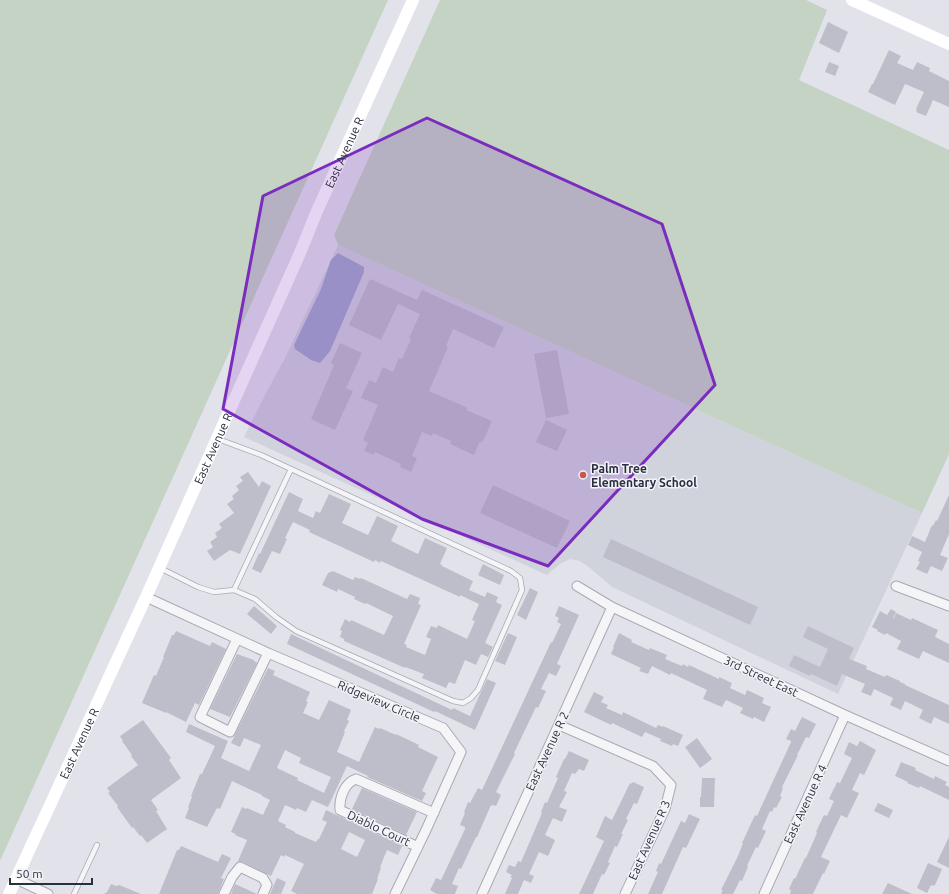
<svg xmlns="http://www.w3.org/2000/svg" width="949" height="894" font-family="Ubuntu,sans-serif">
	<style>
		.built { fill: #d0d2dc }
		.green { fill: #c4d3c4 }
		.water { fill: #9fa9c8 }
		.building { fill: #bdbec9; fill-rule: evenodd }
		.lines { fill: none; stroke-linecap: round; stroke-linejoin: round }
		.lane-casing { stroke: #a7a9b4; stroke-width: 6 }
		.street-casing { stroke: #a7a9b4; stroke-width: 11 }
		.lane { stroke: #f5f5f8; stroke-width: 4.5 }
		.street { stroke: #f5f5f8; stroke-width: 9 }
		.secondary { stroke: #fff; stroke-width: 12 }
		.marked { fill: #7b2cbf; fill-opacity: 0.2; stroke: #7b2cbf; stroke-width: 3; stroke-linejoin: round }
		.poi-dot { fill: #c8584e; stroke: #f2f3f7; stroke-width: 1.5 }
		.labels { text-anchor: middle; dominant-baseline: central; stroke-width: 3; stroke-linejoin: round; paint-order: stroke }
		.street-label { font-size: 12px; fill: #2b2e41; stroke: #f2f3f7 }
		.poi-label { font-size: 12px; font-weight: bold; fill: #2b2e41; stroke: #f2f3f7; text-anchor: start }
	</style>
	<rect width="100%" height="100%" fill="#e2e3ea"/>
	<path class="built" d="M338,245L922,513L838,694L612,587L590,568L580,561L570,559L560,564L547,575L244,437L266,393L285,358Z"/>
	<path class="green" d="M0,0H388L0,861Z
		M440,0H806L827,10L799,80L949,150V454L922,513L338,245L334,235Z"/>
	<path class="water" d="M338,253L364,267V272L330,351L320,363L311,360L295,349L294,345L321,289L331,260Z"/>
	<path class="building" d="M828,22L848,32L839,53L819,43Z
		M889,50L901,56L897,63L913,70L917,62L930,68L929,71L949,81V107L933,100L926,116L916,112L917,110L916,109L924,92L905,84L895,105L868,92L872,84H873Z
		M829,62L839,66L835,76L825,72Z
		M370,279L417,300L422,290L504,327L494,348L453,329L446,346L448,347L429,391L468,408L466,410L492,421L482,443L480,441L474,455L450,444L451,441L433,433L432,436L422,432L412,456L417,458L411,472L400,467L401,464L375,452L374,455L364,451L368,443L363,440L378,405L361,398L369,380L376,383L383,367L393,372L399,358L402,359L411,339L409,338L420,314L398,304L381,340L349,325Z
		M340,343L362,353L346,388L353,391L335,430L311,419L334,365L331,363Z
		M557,350L569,414L546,418L534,354Z
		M546,420L567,430L557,451L536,442Z
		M248,472L259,487L262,481L271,486L240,554L230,550L214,561L207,551L213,547L210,542L217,537L215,533L222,528L219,524L234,513L227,504L234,499L232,496L239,490L236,486L243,481L240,477Z
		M493,485L570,521L557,548L480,513Z
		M289,492L303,499L298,511L313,518L316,511L320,513L329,494L351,504L342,523L368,535L377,516L398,526L391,541L418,554L425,538L447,548L440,564L442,565V566L473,581L469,590L485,597L487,592L498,597L496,602L502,605L485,643L493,647L488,657L481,654L476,665L465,660L455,684L449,682L446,688L422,678L424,674L405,667V668L344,641V639L340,637L342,631L340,630L345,619L350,622L351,620L384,635L393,616L366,603L365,604L354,599L355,597L338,589L337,592L322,585L328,573L333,571L353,580L355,577L360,579L361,578L407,599L410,594L420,598L418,604L421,605L404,644L407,645L406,647L425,655L431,639L426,637L431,626L437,628L438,625L467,639L475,621L472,620L479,604L460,595V597L381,561L380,563L375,560L374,562L309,532L310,530L293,522L285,538L287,539L280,554L272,551L261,573L252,569L259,553L260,554Z
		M949,495V534L940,555L948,558L942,571L931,566L927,574L916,569L920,562L918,561L922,552L908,545L912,536L925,542L932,525L933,526L936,520L937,521Z
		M611,539L758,607L750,625L603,557Z
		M483,564L504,575L500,585L478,575Z
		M530,588L538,592L526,620L517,615Z
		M254,606L277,626L271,634L247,614Z
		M559,606L579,615L557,664L561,666L556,676L549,673L541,689L546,691L538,708L536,707L514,753L515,754L496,792L501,795L496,806L492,805V806L491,805L477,837H476L461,869L459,868L452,884L458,886L455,894H437L430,890L436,878L441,880L465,829V827L460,825L465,813L464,812L468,802L470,803L478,788L482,790L551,642L552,643L561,624L557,622L559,618L555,616Z
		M891,609L896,612L893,618H894L896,613L911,620L912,618L938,630L935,637L949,644V663L923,651L919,659L897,649L901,641L886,633L885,635L877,631L878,630L872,627L880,611L887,615Z
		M808,626L854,648L849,659L867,666L866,669L885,677L886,675L900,681V682L905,684V685L949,705V724L934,717L931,724L919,718L923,710L905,701L901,710L890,705L893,698L874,689L871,696L861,692L865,684L842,674L837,686L811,674L810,676L789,666L794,655L820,667L828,649L803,637Z
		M176,631L210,646L212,642L226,649L199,705L195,703L186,722L166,712V713L142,703L154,675L156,676L164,657H163L172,635H174Z
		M508,633L517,637L505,665L495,661Z
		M619,633L632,640L631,642L649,650L650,648L667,655L665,659L682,666L683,664L688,667L689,665L719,679V677L732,683L730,688L745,695L747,690L764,698L762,703L771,707L764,722L754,717L753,719L740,713L743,708L726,700L722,707L703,699L707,690L671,673L670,675L652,666L648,674L639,671L641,668L611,654L614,647H613Z
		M291,634L452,710L453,708L470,716L487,679L496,683L475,730L435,711L434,712L287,644Z
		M237,654L254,660V661L257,663L230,717L210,709Z
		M268,668L275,671L273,675L310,692L306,701L308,702L303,713L319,720L329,700L351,710L347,720L349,721L344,731L345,732L337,752L359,762L375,727L379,729L380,728L396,735V734L419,745L418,747L438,757L422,791L426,793L422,801L367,777L368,776L347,766L328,807L312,800L306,812L297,808L296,810L285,805L278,821L286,825L285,827L295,832V833L316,842L318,839H319L327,822L322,820L326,810L402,846L398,855L387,850L380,867L381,868L377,879H378L372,894H297L291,891L304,864L285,855L284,857L281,855L271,876L243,862L238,861L247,840L235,835L236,834L231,832L242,807L246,809L247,808L263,815L270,800L262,796V795L232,781L220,809L217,808L207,827L185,818L189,808L188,807L192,797L191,796L200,774H202L215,746L186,732L189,724L228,741L221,758L249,771L261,745L244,738L240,747L231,743ZM285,750L301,758L299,763L331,777L324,793L297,780L298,778L277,768ZM349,832L365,840L357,857L341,849Z
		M594,692L604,697L601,702L608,705L606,708L622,715L623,712L656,728L658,725L663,727V726L683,735L678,746L673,744L672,746L660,741L661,739L645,732L642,737L612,723L611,725L584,712Z
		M802,717L816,724L809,738L806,737L797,755H798L782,787L783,788L780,796L782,797L776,808L774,807L772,812L770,811L762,829L766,831L758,848L756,847L747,866L748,867L742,881L740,880L733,894H721L723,890H721L738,856L743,843H742L755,815L757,816L791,742V741L786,739L791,729L795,731Z
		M143,720L171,758L169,760L181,778L151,800L158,810L156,811L167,829L147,843L141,835L140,836L133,827L132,828L117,807L118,806L108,793L110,792L107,788L138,765L131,756L132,755L122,741H123L120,736Z
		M697,738L712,759L700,768L685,747Z
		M860,741L876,750L864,775L860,773L852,790L859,793L847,818L841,815L821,857L830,861L824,874L823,873L813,894H790L791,890L789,889L794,878L795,879L805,858H806L817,833L816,832L824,815L827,816L834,801L829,799L834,788V789L837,782L840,783L852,758L844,754L849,742L857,746Z
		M569,751L589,760L584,771L579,769L575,774L572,773L564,791L567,792L559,807L567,810L562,822L553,818L545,835L555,840L548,856L539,852L529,874L534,876L531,883L524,880L518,894H505L512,878L510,877L512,875L506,872L509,865L515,867L518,861L521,862L542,813L541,812L545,802L547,803L558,778L556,777L564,759H565Z
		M901,762L916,768L915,770L934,779L935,776L947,782L945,785L949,787V800L920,786L919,788L907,783L908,782L895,776Z
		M702,778H715L714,807H700V797H701Z
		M633,782L644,787L637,804L634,803L626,819L628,820L621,834H623L617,847L615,846L608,862L610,863L604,875L602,874L593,894H579L604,841L596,837L605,816L612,820L630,783L631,784Z
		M362,788L417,812L406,835L352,809Z
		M878,803L893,810L889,818L874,811Z
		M689,814L700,819L686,848L683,847L662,894H648L658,872L656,871L659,863L661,864L681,821L685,823Z
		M949,837V868L937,862Z
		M181,846L218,862L222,854L231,858L221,878L224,879L218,894H159L177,850H179Z
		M928,863L942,869L936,883L934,886L931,885L927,893L917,888Z
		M277,878L286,882L281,894H270Z
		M888,883L912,894H882Z
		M111,884L116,886L119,885L141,894H104L107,892Z
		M235,884L257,894H231Z"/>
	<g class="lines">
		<defs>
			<path id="lane" d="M160,568L198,587L214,592L234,590L291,469L261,455L218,439
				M234,590L255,599L276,617L296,631L453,701L463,703L471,698L478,690L522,590L520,578L511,571L291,469
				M74,894L97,845"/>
			<path id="street" d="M577,586L612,607L845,715L949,761
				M896,586L949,606
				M146,597L268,653L443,728L461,752L426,830L395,894
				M237,639L200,717L230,732L268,653
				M559,725L653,766L671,785L665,809L625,894
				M418,847L340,810C339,799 344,783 356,779L434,813
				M16,879L48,894
				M224,894L232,877L240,867L263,878L267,885L263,894
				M482,894L612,607
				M764,894L845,715"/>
		</defs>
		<use href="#lane" class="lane-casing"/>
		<use href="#street" class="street-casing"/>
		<use href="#lane" class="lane"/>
		<use href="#street" class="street"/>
		<g class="secondary">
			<path d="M852,0L949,44"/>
			<path id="s1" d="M9,894L146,597L300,253L317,211L413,0"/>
		</g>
	</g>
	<path class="marked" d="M427,118L662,224L715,385L548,566L422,519L223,409L263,196Z"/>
	<circle class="poi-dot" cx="583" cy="475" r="4"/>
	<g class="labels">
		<g class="street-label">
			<text stroke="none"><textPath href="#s1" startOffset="814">East Avenue R</textPath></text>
			<text stroke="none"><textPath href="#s1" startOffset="490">East Avenue R</textPath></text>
			<text transform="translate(761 676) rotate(25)">3rd Street East</text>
			<text transform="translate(379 701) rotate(23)">Ridgeview Circle</text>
			<text stroke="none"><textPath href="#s1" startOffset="166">East Avenue R</textPath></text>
			<text transform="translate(547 751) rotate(-65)">East Avenue R 2</text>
			<text transform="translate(805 804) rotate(-65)">East Avenue R 4</text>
			<text transform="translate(379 828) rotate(25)">Diablo Court</text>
			<text transform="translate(649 840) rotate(-66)">East Avenue R 3</text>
		</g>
		<g class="poi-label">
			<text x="591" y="468">Palm Tree<tspan x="591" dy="14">Elementary School</tspan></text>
		</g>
	</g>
	<path d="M10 878v6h82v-6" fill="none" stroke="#2b2e41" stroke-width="2"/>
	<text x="16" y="878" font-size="12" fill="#2b2e41" stroke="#f2f3f7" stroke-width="3" paint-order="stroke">50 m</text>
</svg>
